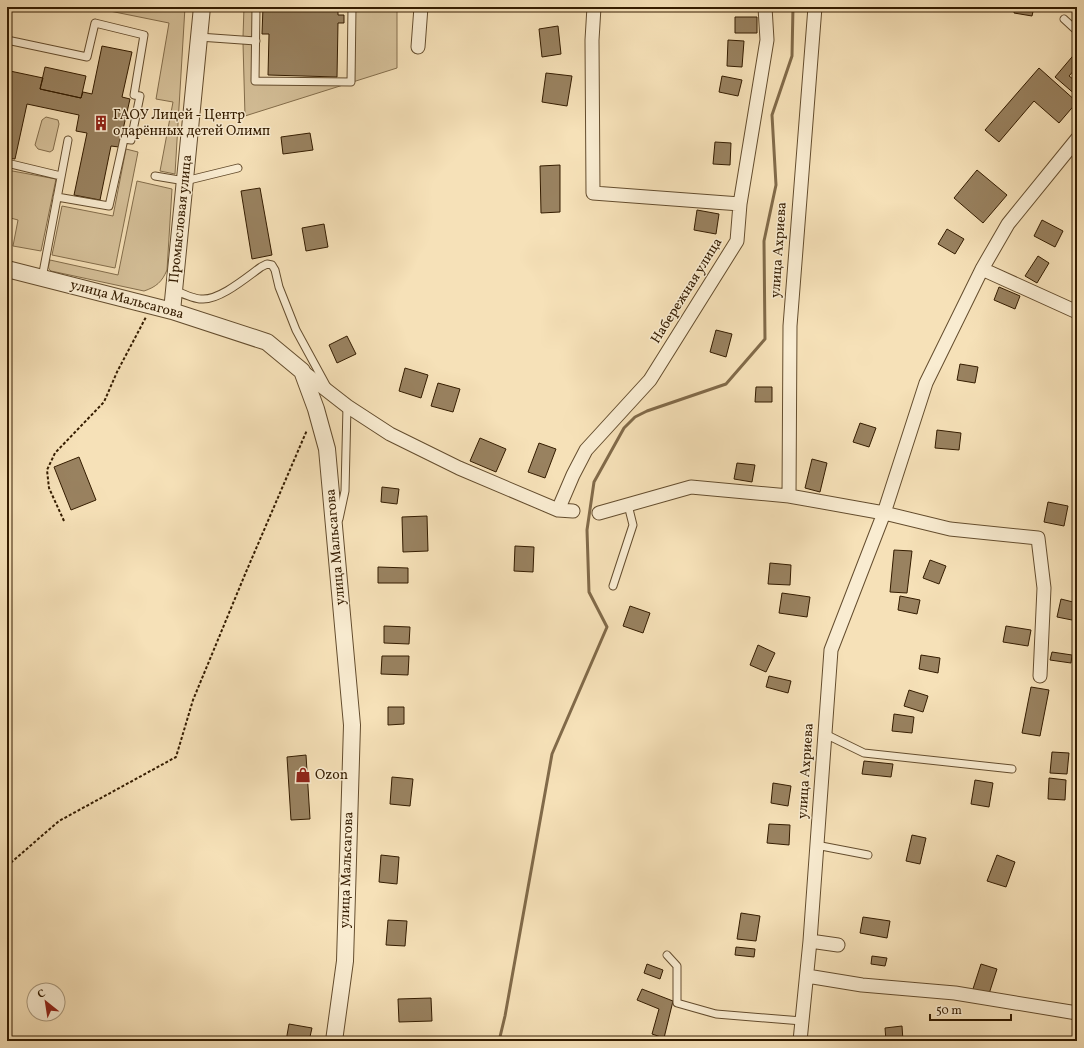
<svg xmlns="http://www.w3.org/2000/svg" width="1084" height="1048" font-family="Vollkorn,serif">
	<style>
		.green { fill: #d5c099; stroke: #846e4c }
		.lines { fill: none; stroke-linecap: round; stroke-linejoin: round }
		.stream { stroke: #816a49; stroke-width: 3 }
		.building { fill: #998260; stroke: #341c00 }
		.service-casing { stroke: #644d2e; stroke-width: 9 }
		.minor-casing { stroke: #644d2e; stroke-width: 15 }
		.tertiary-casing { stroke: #644d2e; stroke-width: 18 }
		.path { stroke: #341c00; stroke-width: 2; stroke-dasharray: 3 2; stroke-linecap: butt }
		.service { stroke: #f9ecd1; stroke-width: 7 }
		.minor { stroke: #f9ecd1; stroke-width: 13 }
		.tertiary { stroke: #f9ecd1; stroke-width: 16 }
		.labels { text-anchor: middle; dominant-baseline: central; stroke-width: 3; stroke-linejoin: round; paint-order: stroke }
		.poi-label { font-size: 14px; fill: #341c00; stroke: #f9ecd1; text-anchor: start }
		.street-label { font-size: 14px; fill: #341c00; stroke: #f9ecd1 }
	</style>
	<rect width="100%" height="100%" fill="#f6e1b8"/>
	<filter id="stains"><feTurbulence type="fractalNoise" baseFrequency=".005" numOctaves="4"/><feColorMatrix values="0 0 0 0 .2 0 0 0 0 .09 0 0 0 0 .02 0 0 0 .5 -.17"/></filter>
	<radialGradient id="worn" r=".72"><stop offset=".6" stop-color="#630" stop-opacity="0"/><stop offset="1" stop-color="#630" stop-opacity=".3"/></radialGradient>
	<path class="green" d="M90,7H185L175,174L160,171L173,102L156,99L169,23Z
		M244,7H256V37H243Z
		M352,7H397V68L245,116L243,43L256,44L255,80L351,82Z
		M46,117L58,120L59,124L53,150L50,152L38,149L35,145L42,120Z
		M126,149L138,152L115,268L52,255L62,206L113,216Z
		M7,170L56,179L41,251L13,246L18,220L7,217Z
		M137,181L172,189L167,270C162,282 156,287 144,291L51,271C47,268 49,265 50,260L118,275Z"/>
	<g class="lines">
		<path class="stream" d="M499,1041L505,1016L552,754L607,627L589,592L587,530L594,482L624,428L635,417L647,411L726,384L765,339L764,241L776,185L772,115L792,56L793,7"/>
	</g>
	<path class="building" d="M263,7H338V15H344V23H338L337,77L268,75L269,34H262Z
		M1015,7H1034L1032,16L1014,13Z
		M735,17H757V33H735Z
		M558,26L561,54L542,57L539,29Z
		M728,40L744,41L742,67L727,66Z
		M102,46L132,52L122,97L130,99L119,147L111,146L100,200L74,195L87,133L76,131L79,115L27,104L15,159L7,158V85L10,71L43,78L40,89L81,98L83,92L92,94Z
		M1077,51V67L1069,76L1077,82V96L1055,77Z
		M45,67L86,76L81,98L40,89Z
		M1039,68L1077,102L1059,123L1034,101L999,142L985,130Z
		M546,73L572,76L567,106L542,102Z
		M722,76L742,80L738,96L719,92Z
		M310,133L313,150L283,154L281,137Z
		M715,142L731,143L730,165L713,164Z
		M560,165V212L541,213L540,166Z
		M977,170L1007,195L983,223L954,198Z
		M260,188L272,255L252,259L241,191Z
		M697,210L719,214L716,234L694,230Z
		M1042,220L1063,231L1055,247L1034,236Z
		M324,224L328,247L306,251L302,228Z
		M947,229L964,239L955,254L938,244Z
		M1038,256L1049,263L1037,283L1025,276Z
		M999,287L1020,296L1015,309L994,300Z
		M716,330L732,334L726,357L710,352Z
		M347,336L356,354L337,363L329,345Z
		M1077,350V364L1073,362Z
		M960,364L978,367L975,383L957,380Z
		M405,368L428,375L421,398L399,391Z
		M438,383L460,389L453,412L431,406Z
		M756,387H772V402H755Z
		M860,423L876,428L869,447L853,442Z
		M937,430L961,433L959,450L935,448Z
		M480,438L506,449L496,472L470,461Z
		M539,443L556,449L545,478L528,472Z
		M79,457L96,500L71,510L54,467Z
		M812,459L827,463L820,492L805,488Z
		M737,463L755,465L752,482L734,479Z
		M382,487L399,489L397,504L381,502Z
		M1048,502L1068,506L1064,526L1044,522Z
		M427,516L428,551L403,552L402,517Z
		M515,546L534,547L533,572L514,571Z
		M894,550L912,551L907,593L890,592Z
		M930,560L946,566L939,584L923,578Z
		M770,563L791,565L790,585L768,584Z
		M378,567L408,568V583H378Z
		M782,593L810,597L807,617L779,613Z
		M900,596L920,600L917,614L898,610Z
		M1061,599L1077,603V621L1057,617Z
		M630,606L650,613L643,633L623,626Z
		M384,626L410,627L409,644L384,643Z
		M1006,626L1031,630L1028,646L1003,642Z
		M758,645L775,653L766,672L750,665Z
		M1052,652L1072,655L1071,663L1050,660Z
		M921,655L940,658L938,673L919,669Z
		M382,656H409L408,675L381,674Z
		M769,676L791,681L788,693L766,687Z
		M1031,687L1049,690L1040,736L1022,733Z
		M909,690L928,696L923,712L904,706Z
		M388,707H404V724L388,725Z
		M894,714L914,717L912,733L892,731Z
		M1052,752L1069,753L1067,774L1050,773Z
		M306,755L310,819L291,820L287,757Z
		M864,761L893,764L891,777L862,774Z
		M392,777L413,779L410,806L390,804Z
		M1049,778L1066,780L1065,800L1048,799Z
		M975,780L993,783L989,807L971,804Z
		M773,783L791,786L788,806L771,803Z
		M769,824L790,825L789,845L767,843Z
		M912,835L926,838L920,864L906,861Z
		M381,855L399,857L397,884L379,882Z
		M997,855L1015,862L1006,887L987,881Z
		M741,913L760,916L756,941L737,939Z
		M863,917L890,921L887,938L860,933Z
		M388,920L407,921L405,946L386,945Z
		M736,947L755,949L754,957L735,955Z
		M872,956L887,958L885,966L871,964Z
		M647,964L663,970L660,979L644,973Z
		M981,964L997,969L988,997L972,992Z
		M642,989L673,1001L664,1038L652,1034L659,1009L637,1000Z
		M431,998L432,1021L399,1022L398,999Z
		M289,1024L312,1028L309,1041H286Z
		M902,1026L903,1041H886L885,1028Z"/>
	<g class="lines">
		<defs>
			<path id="service" d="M256,7L255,81L351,82L352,7
				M1064,19L1077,31
				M199,37L256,41
				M7,40L87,57L95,23L144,35L134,95L140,96L131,140L124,139L109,206L57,197
				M7,163L61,176
				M155,176L185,181L238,168
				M42,278L68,140
				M174,290C181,293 194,299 201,299C219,301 247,277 261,267L267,264L272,265L275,270L279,287L296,330L327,387
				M339,519L345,491L347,406
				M613,586L633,525L628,505
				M825,734L864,753L1012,769
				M816,845L868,855
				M667,955L677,966V1003L716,1014L802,1021"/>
			<path id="minor" d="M594,7L592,40L593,193L740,204
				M418,47L421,7
				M982,269L1077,312
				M302,371L347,406L390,434L459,468L558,510L573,511
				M789,496L790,326L815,7
				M558,510L573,475L586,450L650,380L737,241L740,204L767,40L765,7
				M599,513L691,487L789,496L884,513L950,529L1038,538L1044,588L1040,676
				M810,941L838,945
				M807,976L862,985L955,993L1077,1013
				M800,1041L810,941L831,650L884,513L926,383L982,269L1008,224L1077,139"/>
			<path id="tertiary" d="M7,269L172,311L267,342L302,371L316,409L327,449L352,725L345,961L334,1041
				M172,311L202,7"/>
		</defs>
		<use href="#service" class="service-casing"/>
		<use href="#minor" class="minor-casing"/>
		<use href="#tertiary" class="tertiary-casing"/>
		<path class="path" d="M64,521L49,488L47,470L55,453L104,402L117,372L146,317
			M7,866L59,821L176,757L193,700L246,572L307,430"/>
		<use href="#service" class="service"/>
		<use href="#minor" class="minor"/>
		<use href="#tertiary" class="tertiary"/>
	</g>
	<defs>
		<symbol id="building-bare" viewBox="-9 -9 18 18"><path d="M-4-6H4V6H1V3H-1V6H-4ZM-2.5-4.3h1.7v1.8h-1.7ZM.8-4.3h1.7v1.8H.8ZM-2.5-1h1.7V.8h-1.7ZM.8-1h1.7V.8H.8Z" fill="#8f2418" stroke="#f9ecd1" stroke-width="2.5" paint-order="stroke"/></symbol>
		<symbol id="shop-bare" viewBox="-9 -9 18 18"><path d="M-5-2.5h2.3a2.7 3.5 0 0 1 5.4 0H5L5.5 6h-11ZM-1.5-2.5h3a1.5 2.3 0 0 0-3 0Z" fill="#8f2418" stroke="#f9ecd1" stroke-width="2.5" paint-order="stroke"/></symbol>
	</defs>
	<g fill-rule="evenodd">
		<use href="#building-bare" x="90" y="112" width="22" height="22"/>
		<use href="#shop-bare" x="292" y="764" width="22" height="22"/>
	</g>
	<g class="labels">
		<g class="poi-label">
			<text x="113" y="115">ГАОУ Лицей - Центр<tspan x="113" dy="16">одарённых детей Олимп</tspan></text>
			<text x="315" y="775">Ozon</text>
		</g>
		<g class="street-label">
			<text transform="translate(181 219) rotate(-84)">Промысловая улица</text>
			<text transform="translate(779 250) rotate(-86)">улица Ахриева</text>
			<text transform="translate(687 291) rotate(-58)">Набережная улица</text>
			<text transform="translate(127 300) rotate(15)">улица Мальсагова</text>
			<text transform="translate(336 547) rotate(-95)">улица Мальсагова</text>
			<text transform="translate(806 771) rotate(-86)">улица Ахриева</text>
			<text transform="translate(347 870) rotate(-88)">улица Мальсагова</text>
		</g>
	</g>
	<rect width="1084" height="1048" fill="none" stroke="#f6e1b8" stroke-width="24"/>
	<rect x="8" y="8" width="1068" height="1032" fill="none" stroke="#341c00" stroke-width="2"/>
	<rect x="12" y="12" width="1060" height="1024" fill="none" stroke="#341c00"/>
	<g transform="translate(46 1002) rotate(330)"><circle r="19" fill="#f9ecd1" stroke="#aa997d"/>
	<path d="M0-3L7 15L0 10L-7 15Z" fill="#8f2418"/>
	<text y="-6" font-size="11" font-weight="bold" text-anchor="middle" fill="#341c00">С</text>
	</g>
	<path d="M930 1014v6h81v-6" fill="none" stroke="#341c00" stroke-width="2"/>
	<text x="936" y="1014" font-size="12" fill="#341c00" stroke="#f9ecd1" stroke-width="3" paint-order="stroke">50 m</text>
	<rect width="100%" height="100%" filter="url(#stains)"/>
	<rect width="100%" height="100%" fill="url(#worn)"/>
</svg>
